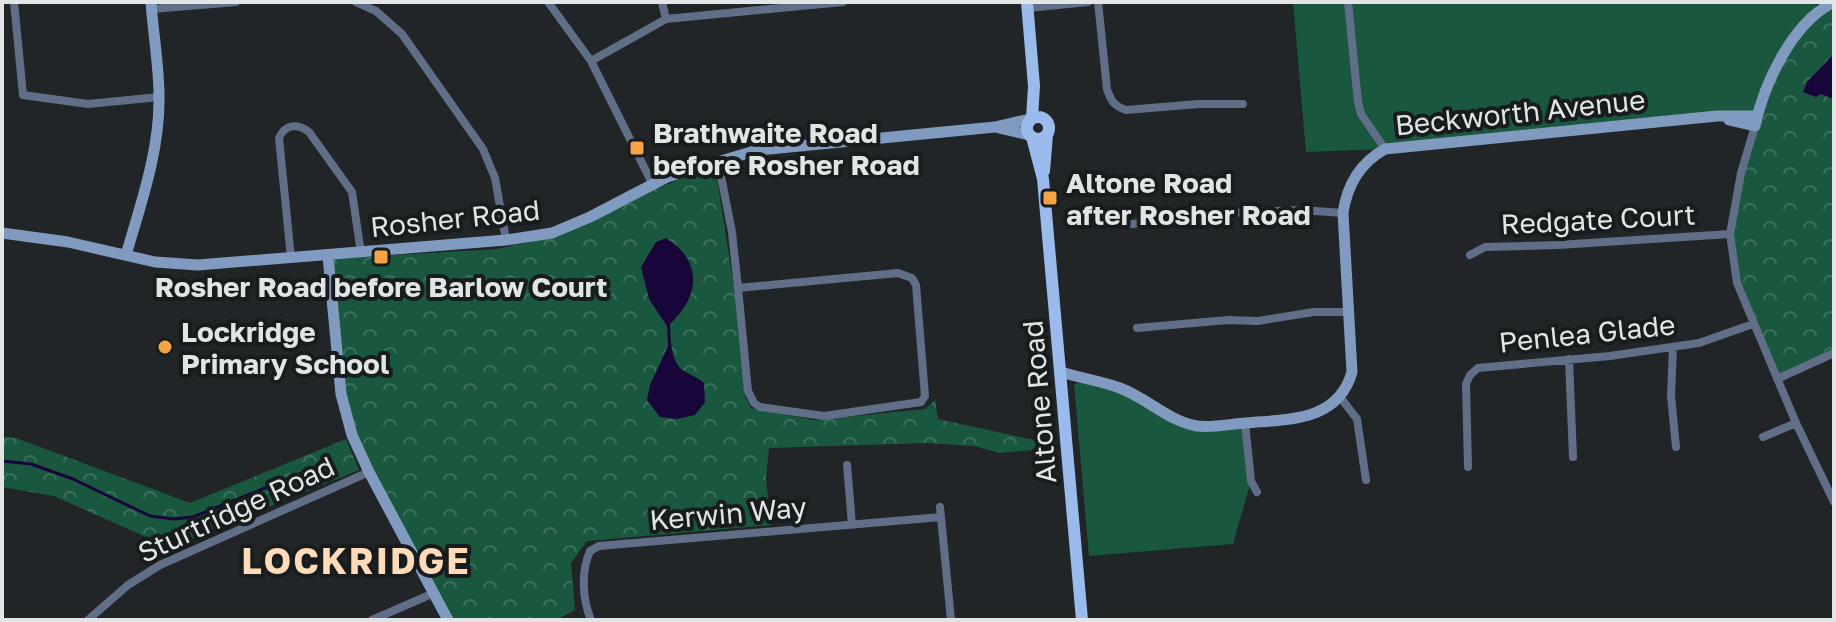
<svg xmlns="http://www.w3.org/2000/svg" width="1836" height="622" font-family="'Golos Text',sans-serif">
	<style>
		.grass { fill: #19583f }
		.park { fill: url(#park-crowns) }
		.water { fill: #18063a }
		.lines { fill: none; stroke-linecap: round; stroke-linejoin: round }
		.stream { stroke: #18063a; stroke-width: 3 }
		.street { stroke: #606f87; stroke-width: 8 }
		.secondary { stroke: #819ac0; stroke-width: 11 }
		.primary { stroke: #9bbbec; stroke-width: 12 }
		.poi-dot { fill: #f5a345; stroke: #181c1d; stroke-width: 3 }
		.labels { text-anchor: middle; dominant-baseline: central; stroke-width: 8; stroke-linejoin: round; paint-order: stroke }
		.street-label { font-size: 28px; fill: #e2e5e6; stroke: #181c1d }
		.poi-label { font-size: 28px; font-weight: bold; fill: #e2e5e6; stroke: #181c1d; text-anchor: start }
		.district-label { font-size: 36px; font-weight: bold; letter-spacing: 2px; fill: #ffdbb9; stroke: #181c1d }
	</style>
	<defs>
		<pattern id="park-crowns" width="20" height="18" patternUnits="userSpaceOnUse" patternTransform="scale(2)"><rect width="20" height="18" fill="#19583f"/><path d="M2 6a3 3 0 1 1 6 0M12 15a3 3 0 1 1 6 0" fill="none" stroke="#3a705b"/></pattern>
	</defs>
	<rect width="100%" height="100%" fill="#212527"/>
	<path class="grass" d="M1293,2H1817L1815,12L1757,116L1385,149L1306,152Z
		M1087,381L1121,388L1187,423H1245L1251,481L1233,544L1089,556L1074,384Z"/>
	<path class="park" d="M1834,2V56L1807,82L1821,94L1834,99V353L1777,379L1743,301L1730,234L1741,173L1785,51Z
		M715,166L734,288L745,396L751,408L814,420L925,409L935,400L938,419L1043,442L1054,441L1055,448L999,453L975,446L927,443L769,448L766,478L771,525L587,541L571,563L575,610L556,620H445L348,423L328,259L497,249L552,237L650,191Z
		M2,437L16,438L190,503L346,439L359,470L180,543L173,549L54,496L2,487Z"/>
	<path class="water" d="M1832,56H1834V99L1821,94L1816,97L1803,92L1807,82Z
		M666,238C703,261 700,296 670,324C671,339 670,357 681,369C686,373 697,377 704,383L705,402L695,415L677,419L660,417L647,400L650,385L668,346L667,326L649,299L641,267L656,242Z"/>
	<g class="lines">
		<path class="stream" d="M2,461L31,464L73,479L150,516L173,519L193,517L312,469"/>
		<path class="street" d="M14,2L23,95L88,104L159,97
			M356,2L376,11L402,34L483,149L495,178L506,240
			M548,2L591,61L652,183
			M662,2L666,19
			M1098,2L1107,89C1111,101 1114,106 1126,110L1199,104H1243
			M1348,2L1358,102L1361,114L1385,149
			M1028,8L1088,2
			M152,9L236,2
			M591,61L666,19L843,2
			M1755,126L1741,173L1730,234L1737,283L1796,423L1834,502
			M718,161L732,232L738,288L898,273L912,278L916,285L925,396L921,402L824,416L760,407L754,403L748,391L738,288
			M1132,224L1202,214L1301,210L1343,213
			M1470,255L1485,247L1558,245L1730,234
			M291,258L279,138C285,124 298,123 309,132L352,192L361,253
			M1137,328L1228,320L1258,321L1314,312H1349
			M1673,347L1671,396L1676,447
			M1569,359L1573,457
			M1777,379L1834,353
			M1340,397L1357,419L1366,480
			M1245,423L1251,481L1257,492
			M1763,437L1796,423
			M847,465L852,525
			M1468,467L1466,384L1470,375L1478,368L1610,356L1699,343L1753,324
			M940,507L951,620
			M88,620L128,585L160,565L369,472
			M372,620L434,593
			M591,620C582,598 581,572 590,551L599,546L941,517"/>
		<path class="secondary" d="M1729,120L1755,126C1764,84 1791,26 1830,4
			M999,128L1029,135
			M2,233L68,242L155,262L198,265L506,240L552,233L590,217L667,177L758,150L995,127L1030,119
			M126,255C141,203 160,150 159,96C159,65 153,33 151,2
			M328,256L341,394L352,435L369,472L448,620
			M1061,372C1080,378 1101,381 1120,388C1147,398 1168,421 1197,426C1213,428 1230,424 1246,423C1288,419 1338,422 1352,372L1343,213C1347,185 1360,163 1385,149L1717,116H1757"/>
		<path class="primary" d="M1027,2L1034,86L1032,118
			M1027 128a11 11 0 1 1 22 0a11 11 0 1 1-22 0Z
			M1032,137L1043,179L1082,620
			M1044,171L1047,135"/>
	</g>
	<g class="poi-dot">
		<rect x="629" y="140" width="16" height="16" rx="4"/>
		<rect x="1042" y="190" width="16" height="16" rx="4"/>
		<rect x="373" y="249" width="16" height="16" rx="4"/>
		<circle cx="165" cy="347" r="8"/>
	</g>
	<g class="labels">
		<g class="street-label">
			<text transform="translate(1520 112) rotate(-6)">Beckworth Avenue</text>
			<text transform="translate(455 218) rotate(-6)">Rosher Road</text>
			<text transform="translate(1598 219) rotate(-3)">Redgate Court</text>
			<text transform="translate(1587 333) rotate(-6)">Penlea Glade</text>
			<text transform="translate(1039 402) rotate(-95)">Altone Road</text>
			<text transform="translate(236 509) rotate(-25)">Sturtridge Road</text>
			<text transform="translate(728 513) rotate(-5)">Kerwin Way</text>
		</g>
		<g class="poi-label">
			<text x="653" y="132">Brathwaite Road<tspan x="653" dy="32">before Rosher Road</tspan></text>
			<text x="1066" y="182">Altone Road<tspan x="1066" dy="32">after Rosher Road</tspan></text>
			<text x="381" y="286" text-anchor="middle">Rosher Road before Barlow Court</text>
			<text x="181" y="331">Lockridge<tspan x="181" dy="32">Primary School</tspan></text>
		</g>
		<g class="district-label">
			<text x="356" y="560">LOCKRIDGE</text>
		</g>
	</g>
	<rect width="1836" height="622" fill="none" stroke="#e2e5e6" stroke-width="8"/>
</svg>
